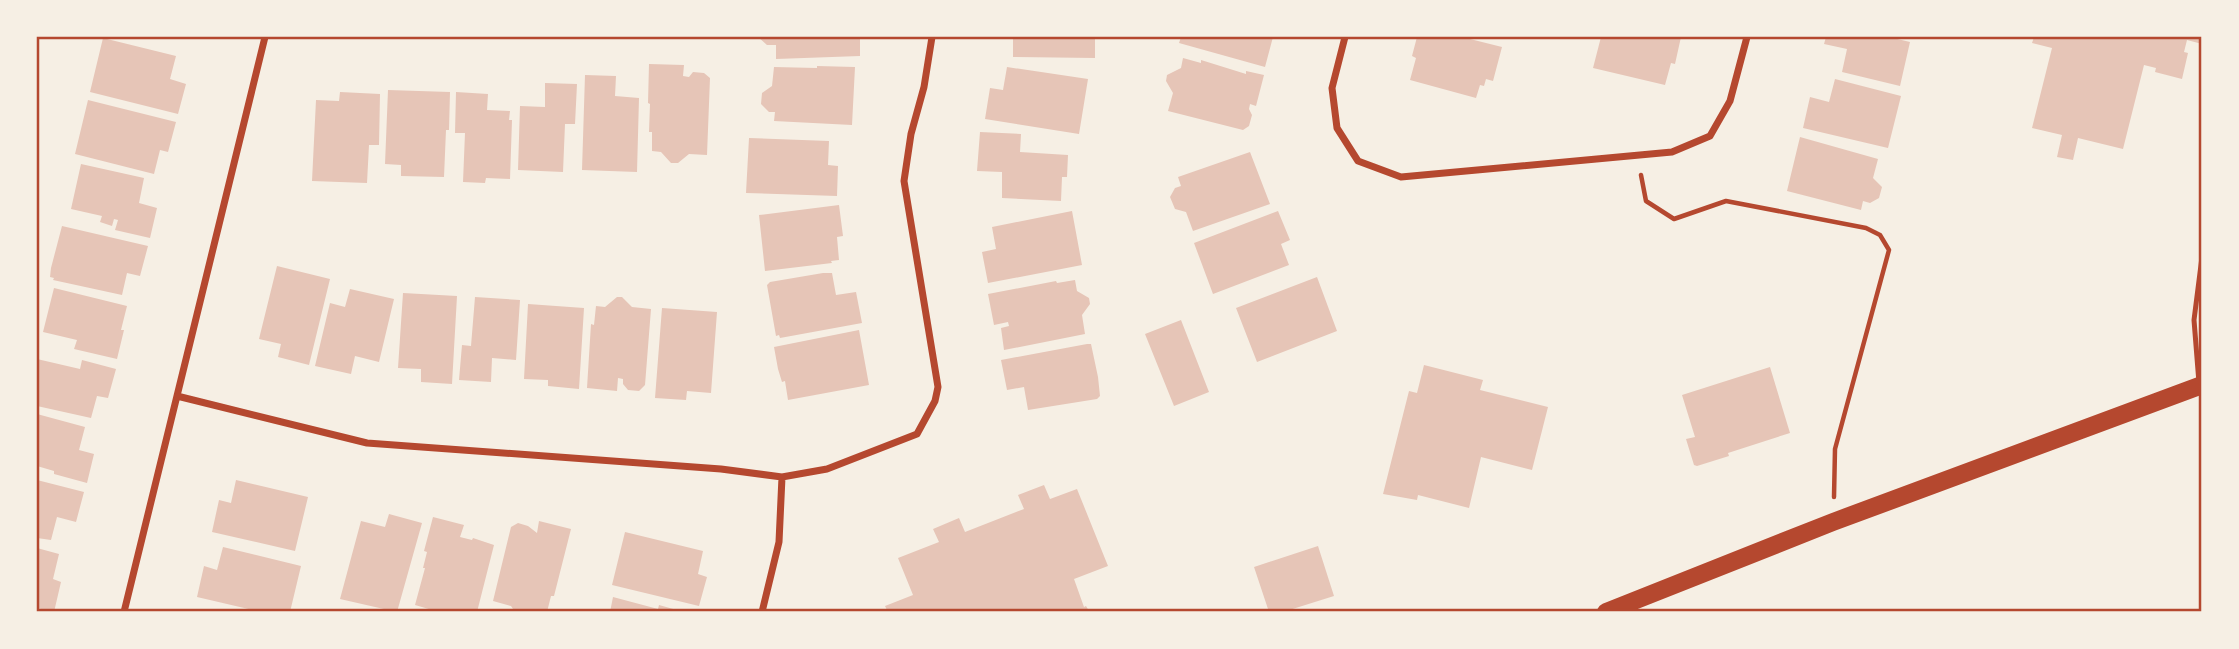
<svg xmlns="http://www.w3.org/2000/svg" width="2239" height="649" font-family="'IBM Plex Sans',sans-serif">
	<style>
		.building { fill: #e6c5b7 }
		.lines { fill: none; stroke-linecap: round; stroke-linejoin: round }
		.path { stroke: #b5482f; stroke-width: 4.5 }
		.service { stroke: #b5482f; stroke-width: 5 }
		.minor { stroke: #b5482f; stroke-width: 7 }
		.primary { stroke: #b5482f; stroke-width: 18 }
		.neatline { fill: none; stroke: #b5482f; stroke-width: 2.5 }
	</style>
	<rect width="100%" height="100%" fill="#f6efe4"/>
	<path class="building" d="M758,37H860V56L776,59V45H767Z
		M1013,37H1095V58L1013,57Z
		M1181,37H1273L1265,67L1179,43Z
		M1417,37H1462L1502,47L1493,81L1486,79L1484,86L1480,85L1476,98L1410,80L1416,58L1412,56Z
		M1601,37H1681L1675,64L1671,63L1665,85L1593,68Z
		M1826,37H1889L1910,42L1900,86L1842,72L1847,49L1824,44Z
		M2034,37H2202V44L2187,40L2184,52L2188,53L2182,79L2155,72L2156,68L2144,65L2123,149L2078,138L2073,160L2057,157L2062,135L2032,128L2052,48L2032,43Z
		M103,38L176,56L170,79L186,84L178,114L90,92Z
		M1183,58L1201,63V60L1246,74V71L1264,75L1256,106L1250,104L1249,109L1252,115L1249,126L1243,130L1168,111L1173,93L1166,81L1167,75L1181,68Z
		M649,64L684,65L683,76L689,77L693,72L704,73L710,78L707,155L689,154L678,163H671L661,152L652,151V132H649L650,104L648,103Z
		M817,66L855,67L852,125L774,121L775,112H769L761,104L762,93L772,86L774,67L817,68Z
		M1007,67L1088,79L1079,134L985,119L990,88L1003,90Z
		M585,75L616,76L615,96L639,98L637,172L582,170Z
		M1835,79L1901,96L1888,148L1803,128L1810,97L1829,102Z
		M545,83L577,84L575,124H565L563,172L518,170L520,106L545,107Z
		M388,90L450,92L449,130H446L444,177L401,176V165L385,164Z
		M340,92L380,94L379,145H369L367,183L312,181L316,100L339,101Z
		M456,92L488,94L487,110L510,111L509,120H512L510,179L486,178L485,183L463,182L465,133H455Z
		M88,100L176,122L168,152L160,150L154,174L75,154Z
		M980,132L1021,134L1020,152L1068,155L1067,177H1062L1061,201L1002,198V172L977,171Z
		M1800,137L1878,159L1873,178L1882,187L1879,198L1870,203L1863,201L1861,210L1787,191Z
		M749,138L829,141L828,165L838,166L837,196L746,193Z
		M1250,152L1270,204L1193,231L1186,212L1175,209L1170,197L1175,188L1181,186L1178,177Z
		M81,164L144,178L139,203L157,208L150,238L115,230L118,220L114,219L112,226L100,222L102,216L71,209Z
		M839,205L843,236L837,237L839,260L831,261L832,263L765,271L759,215Z
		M1072,211L1082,265L988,283L982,252L996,249L992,227Z
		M1278,211L1290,240L1281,244L1289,265L1213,294L1194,243Z
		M62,226L148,246L140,276L127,273L122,295L53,280L54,278L50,277L51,268Z
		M277,266L330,279L309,365L278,357L281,344L259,339Z
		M823,273H832L836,295L856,292L862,323L780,338L779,335L776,336L767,285L770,282Z
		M1317,277L1337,331L1257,362L1236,308Z
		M1075,280L1077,291L1089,298L1090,304L1082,315L1085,334L1004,350L1001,328L1009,326L1008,322L994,325L988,294L1056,281L1057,283Z
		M54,288L127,306L121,330H124L117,359L74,349L77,340L43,332Z
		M350,289L394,299L379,362L355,356L351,374L315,366L330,303L345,307Z
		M403,293L457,296L452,384L421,382V369L398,368Z
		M475,297L520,300L516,360L492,358L491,382L459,380L462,345L471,346Z
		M617,297H622L632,307L651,309L645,385L639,391L628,390L623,384V379L618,378L617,391L587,388L591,324L594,325L596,306L605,307Z
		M528,304L584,308L579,389L548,386V380L524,379Z
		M662,308L717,312L711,393L687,391L686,400L655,398Z
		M1181,320L1209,392L1174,406L1145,334Z
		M859,330L869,385L788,400L785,381L782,382L778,369L774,347Z
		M1087,344H1091L1098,377L1100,396L1097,399L1028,410L1024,387L1007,390L1001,360Z
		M37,359L80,369L82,360L116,369L108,398L97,396L91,418L37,406Z
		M1424,365L1483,380L1480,390L1548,407L1532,470L1481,457L1469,508L1418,495L1417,500L1383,494L1409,391L1417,393Z
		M1770,367L1790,433L1728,453L1729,456L1697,466L1694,465L1686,439L1695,437L1682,395Z
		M37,414L85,427L79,450L94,454L87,483L54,474V471L37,466Z
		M37,480L84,492L76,522L57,517L51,540L37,538Z
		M236,480L308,497L295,551L212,532L219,500L231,503Z
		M1044,485L1050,499L1077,489L1108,566L1074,579L1084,607L1086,606L1089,611L888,612L885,606L913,595L898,558L939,542L933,529L959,518L965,532L1024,509L1018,495Z
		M389,514L422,523L397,612L340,599L361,521L385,527Z
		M433,517L464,525L460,537L472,540L473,538L494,545L477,612H439L415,605L425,568H423L427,552L424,551Z
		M539,521L571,529L554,596H551L547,612H515L511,606L493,601L511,527L518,523L528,526L537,533Z
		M625,532L703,551L698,574L707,577L699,606L612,585Z
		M1318,546L1334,596L1283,612H1269L1254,567Z
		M223,547L301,566L290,612H261L197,597L204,566L217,570Z
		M37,548L59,554L53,579L61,582L54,612L37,608Z
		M613,597L658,609L659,605L684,612H610Z"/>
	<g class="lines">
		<path class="path" d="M1641,175L1646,201L1674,219L1726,201L1866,228L1880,235L1889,250L1835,449L1834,497"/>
		<path class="service" d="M2199,383L2194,320L2202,257"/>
		<path class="minor" d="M1345,37L1332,88L1337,128L1358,161L1401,177L1672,152L1710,136L1730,101L1747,37
			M177,396L367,443L721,469L782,477L827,469L917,434L935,401L938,387L904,181L911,134L924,87L932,37
			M124,612L265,37
			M762,612L779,542L782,477"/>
		<path class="primary" d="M1606,612L1833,522L2202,385"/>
	</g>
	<rect width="2239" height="649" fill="none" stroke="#f6efe4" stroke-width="77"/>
	<rect x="38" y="38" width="2162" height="572" class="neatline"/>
</svg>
